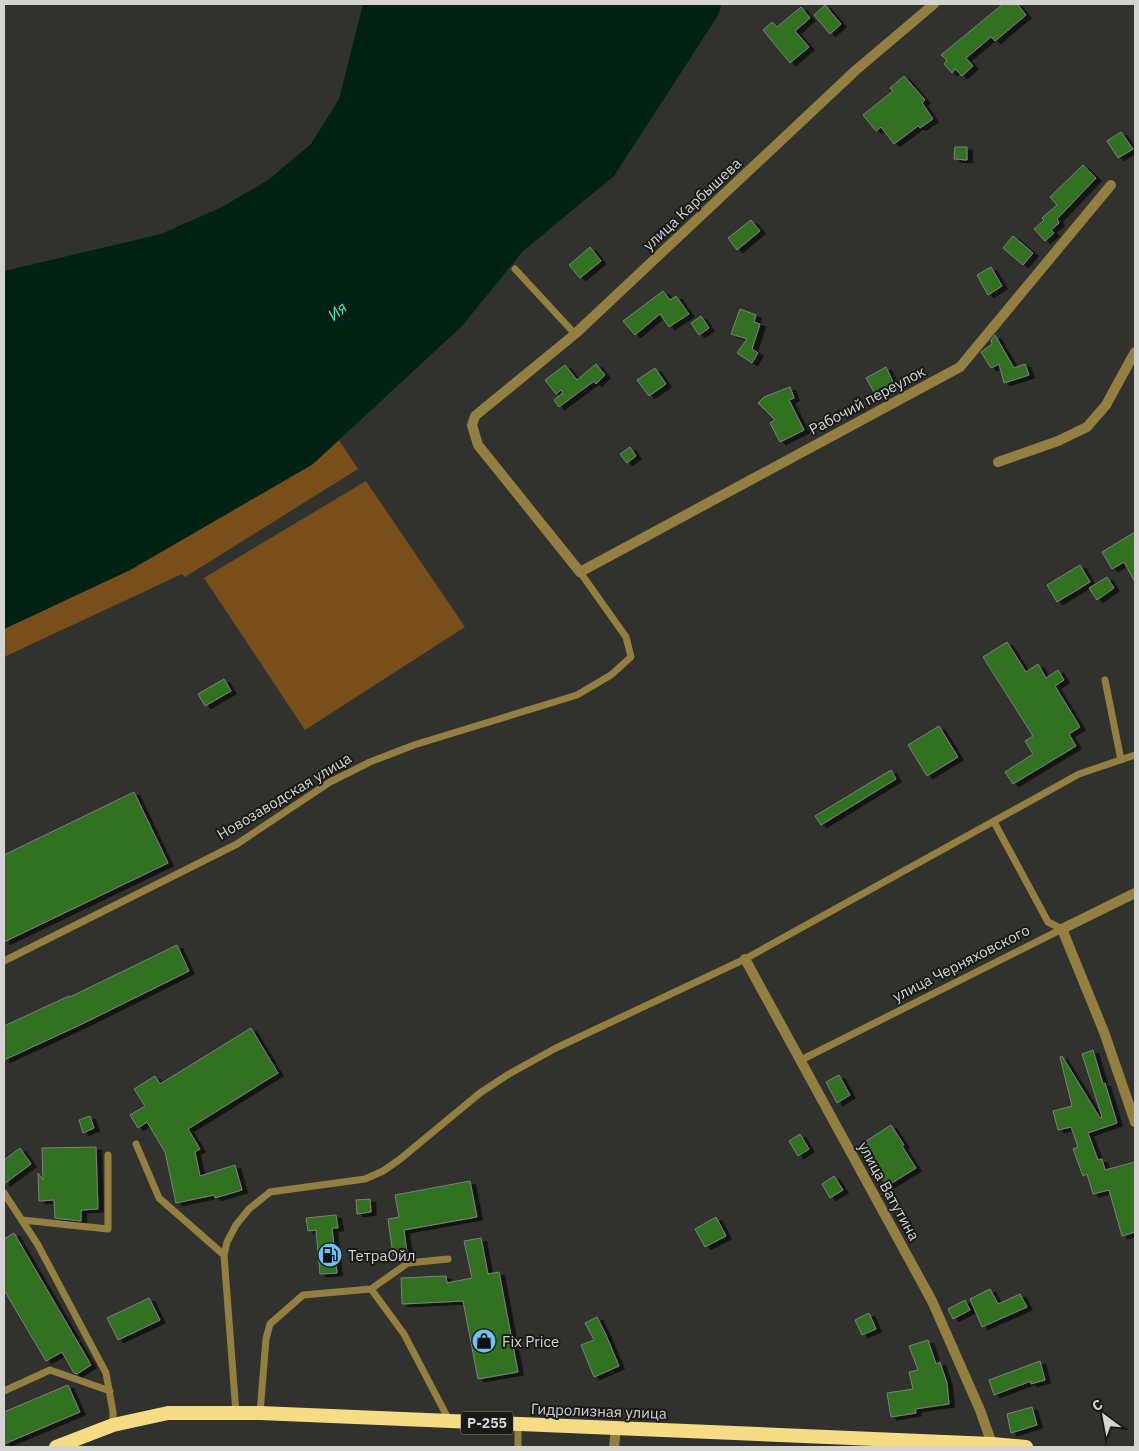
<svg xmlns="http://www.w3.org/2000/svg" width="1139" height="1451" font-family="'IBM Plex Sans',sans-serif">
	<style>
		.green { fill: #784e1b }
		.water { fill: #002215 }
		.building { fill: #306f21; stroke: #7e817d; filter: url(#shadow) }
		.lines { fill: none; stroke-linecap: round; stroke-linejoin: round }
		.service { stroke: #927f41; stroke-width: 7 }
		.minor { stroke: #927f41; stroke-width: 10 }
		.trunk { stroke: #f6dc84; stroke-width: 14 }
		.labels { text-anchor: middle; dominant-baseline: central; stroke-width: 4; stroke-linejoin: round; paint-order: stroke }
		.shield { fill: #191a18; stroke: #9c9d9b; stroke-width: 1 }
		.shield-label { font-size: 14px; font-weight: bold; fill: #d4d5d3 }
		.street-label { font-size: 15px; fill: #d4d5d3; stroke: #191a18 }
		.poi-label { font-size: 15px; fill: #d4d5d3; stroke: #191a18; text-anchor: start }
		.water-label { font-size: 16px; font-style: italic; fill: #49ecb0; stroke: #191a18 }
	</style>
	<defs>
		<filter id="shadow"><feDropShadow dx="5.5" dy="3" stdDeviation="0" flood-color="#0009"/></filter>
	</defs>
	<rect width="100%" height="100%" fill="#31322e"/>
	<path class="green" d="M339,440L358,469L185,577L182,574L4,657V629L130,570L313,464Z
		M366,481L465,627L305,730L204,578Z"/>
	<path class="water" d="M363,4H722L717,17L614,176L523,251L462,326L313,464L130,570L4,629V271L161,234L222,207L268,180L311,144L339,99Z"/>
	<path class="building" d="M1003,4H1017L1026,15L995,41L991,37L966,58L973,66L962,76L955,69L952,73L944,64L947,60L941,55Z
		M825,5L841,24L830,34L814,15Z
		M801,7L810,18L795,31L809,47L790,63L763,30L772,22L777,27Z
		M904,76L925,100L922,103L933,119L920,128L918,126L894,144L881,127L876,131L863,115L893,91L890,88Z
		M1121,132L1133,149L1118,158L1107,141Z
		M955,147H967V160L954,159Z
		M1083,165L1096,178L1057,219L1059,223L1051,230L1054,233L1045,241L1034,229L1044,220L1042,218L1057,205L1050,197Z
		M751,220L760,231L737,250L728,238Z
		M1013,236L1033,253L1023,265L1003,248Z
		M590,247L601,261L580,278L569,265Z
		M991,267L1002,286L988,295L977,275Z
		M663,291L670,300L676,296L689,314L669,327L660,314L635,335L623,321Z
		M740,309L756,315L754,322L760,324L752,349L758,353L752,363L737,353L747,339L731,334Z
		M701,316L709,328L699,335L691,323Z
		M995,335L1014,368L1025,364L1029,375L1004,383L999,364L991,368L981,352L992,344L991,340Z
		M596,364L605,375L596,384L594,381L559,407L554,400L563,393L561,390L556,394L545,380L565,365L577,380Z
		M886,367L894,384L875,394L866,378Z
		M655,368L666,384L649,396L637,380Z
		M790,387L794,398L789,400L804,430L780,442L770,423L775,420L758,403L764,397Z
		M630,447L636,456L627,463L620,454Z
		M1135,532V582L1124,562L1112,569L1102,552Z
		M1080,565L1090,582L1057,602L1047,585Z
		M1107,577L1114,588L1097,600L1089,588Z
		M1007,642L1026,672L1038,664L1046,678L1058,670L1064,680L1055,686L1080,727L1069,734L1076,746L1013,784L1005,772L1033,754L1025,741L1033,736L983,657Z
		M224,679L231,691L205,706L198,694Z
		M939,726L958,757L927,776L908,745Z
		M891,770L896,779L821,825L815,816Z
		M134,792L168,863L4,942V855Z
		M177,945L189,971L82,1024L4,1060V1026L69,996L70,997Z
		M251,1028L278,1073L188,1129L200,1149L195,1152L200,1176L235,1165L242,1190L215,1198L214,1195L176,1203L165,1152L147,1122L138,1128L130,1115L145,1106L134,1089L155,1076L160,1084Z
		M1093,1050L1103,1084L1105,1083L1117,1123L1088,1133L1098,1160L1102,1159L1105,1170L1135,1162V1232L1122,1236L1109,1190L1093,1194L1087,1174L1083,1176L1073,1149L1078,1147L1071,1127L1058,1130L1053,1111L1072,1106L1060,1057L1062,1056L1100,1118L1102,1117L1082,1054Z
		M839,1075L850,1095L837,1103L826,1082Z
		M90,1116L94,1128L83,1133L79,1120Z
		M891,1125L904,1145L902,1146L916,1168L887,1186L863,1143Z
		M800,1134L809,1149L798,1156L789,1141Z
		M96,1147L98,1209L81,1210V1221L55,1218L54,1200L39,1201L38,1173L43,1180L42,1148Z
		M20,1148L31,1164L4,1184V1160Z
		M834,1176L843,1190L830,1198L822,1184Z
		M470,1181L477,1217L404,1230L407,1253L393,1255L388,1219L399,1217L395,1195Z
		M370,1199L371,1212L357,1214L356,1200Z
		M336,1215L338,1228H332L337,1273L320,1274L316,1230L308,1231L306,1218Z
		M716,1217L726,1236L705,1247L695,1229Z
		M14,1233L91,1365L77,1374L74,1373L62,1352L46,1361L4,1290V1239Z
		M481,1238L488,1274L499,1272L518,1372L478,1379L463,1301L402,1304L401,1278L446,1276L447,1283L472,1278L464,1241Z
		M990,1289L998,1304L1020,1294L1027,1307L982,1327L970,1299Z
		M149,1298L160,1320L118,1340L107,1318Z
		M965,1300L970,1310L953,1319L948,1309Z
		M869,1313L876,1329L862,1335L855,1320Z
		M597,1317L606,1335L619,1366L594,1377L581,1345L594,1340L585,1323Z
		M928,1340L936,1364L940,1362L947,1383L949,1404L915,1409L916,1413L891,1417L887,1393L913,1389L909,1372L918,1370L909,1346Z
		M1040,1361L1045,1380L1031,1384V1381L994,1395L989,1380Z
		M68,1385L80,1412L4,1444V1412Z
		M1032,1407L1037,1425L1011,1433L1007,1414Z"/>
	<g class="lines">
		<path class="service" d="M515,269L575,334
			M1105,680L1121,760
			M994,822L1048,922L1062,929
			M4,961L237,844L330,782L370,762L414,745L577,695L611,675L631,657L626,637L580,572
			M801,1060L1062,929
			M136,1144L159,1198L224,1255
			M4,1193L38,1245L106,1373L113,1412V1425
			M22,1220L108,1229V1155
			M371,1289L408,1263L448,1259
			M4,1391L50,1370L110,1391
			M236,1413L224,1255L227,1242L236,1225L249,1209L270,1192L365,1179L383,1171L399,1160L480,1093L509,1074L556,1048L745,959L1079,774L1135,755
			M260,1413L266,1339L270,1324L303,1295L371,1289L404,1334L450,1422
			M518,1424V1447"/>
		<path class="minor" d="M934,4L856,70L575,334L475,416L472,425L478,445L580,572L960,367L1111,185
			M998,462L1058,441L1087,427L1106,405L1135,352
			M1135,893L1062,929L1104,1032L1135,1122
			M745,959L932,1301L980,1410L992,1444
			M614,1447L616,1428"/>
		<path class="trunk" d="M56,1447L113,1425L168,1413H260L992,1444L1026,1447"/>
	</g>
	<defs>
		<symbol id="fuel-disc" viewBox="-11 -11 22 22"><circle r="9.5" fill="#6ec2f3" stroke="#191a18"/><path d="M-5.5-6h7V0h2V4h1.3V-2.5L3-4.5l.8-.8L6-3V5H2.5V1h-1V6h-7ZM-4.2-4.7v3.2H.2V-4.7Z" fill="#111"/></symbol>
		<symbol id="shop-disc" viewBox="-11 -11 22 22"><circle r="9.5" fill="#6ec2f3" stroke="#191a18"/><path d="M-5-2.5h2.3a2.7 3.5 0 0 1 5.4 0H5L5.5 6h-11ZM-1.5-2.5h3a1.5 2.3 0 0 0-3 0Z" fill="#111"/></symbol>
	</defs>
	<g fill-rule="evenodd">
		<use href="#fuel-disc" x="316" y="1241" width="28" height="28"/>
		<use href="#shop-disc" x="470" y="1327" width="28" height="28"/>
	</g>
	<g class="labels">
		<rect class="shield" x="461" y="1411.5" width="52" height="23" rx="4"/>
		<g class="shield-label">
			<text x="487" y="1423">Р-255</text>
		</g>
		<g class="street-label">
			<text transform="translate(692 204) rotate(-43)">улица Карбышева</text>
			<text transform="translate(867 400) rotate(-28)">Рабочий переулок</text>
			<text transform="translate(284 796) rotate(-31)">Новозаводская улица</text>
			<text transform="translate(961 963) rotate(-27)">улица Черняховского</text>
			<text transform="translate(889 1191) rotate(61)">улица Ватутина</text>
			<text transform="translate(599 1411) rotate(2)">Гидролизная улица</text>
		</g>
		<g class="poi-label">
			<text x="348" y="1255">ТетраОйл</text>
			<text x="502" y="1341">Fix Price</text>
		</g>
		<g class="water-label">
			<text transform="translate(337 311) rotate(-41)">Ия</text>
		</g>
	</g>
	<rect width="1139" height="1451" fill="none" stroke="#d4d5d3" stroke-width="10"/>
	<g transform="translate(1104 1416) rotate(328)" stroke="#191a18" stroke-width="4" paint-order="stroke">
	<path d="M0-4L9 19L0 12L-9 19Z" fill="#d4d5d3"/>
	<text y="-8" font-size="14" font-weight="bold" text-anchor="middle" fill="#d4d5d3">С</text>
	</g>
</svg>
